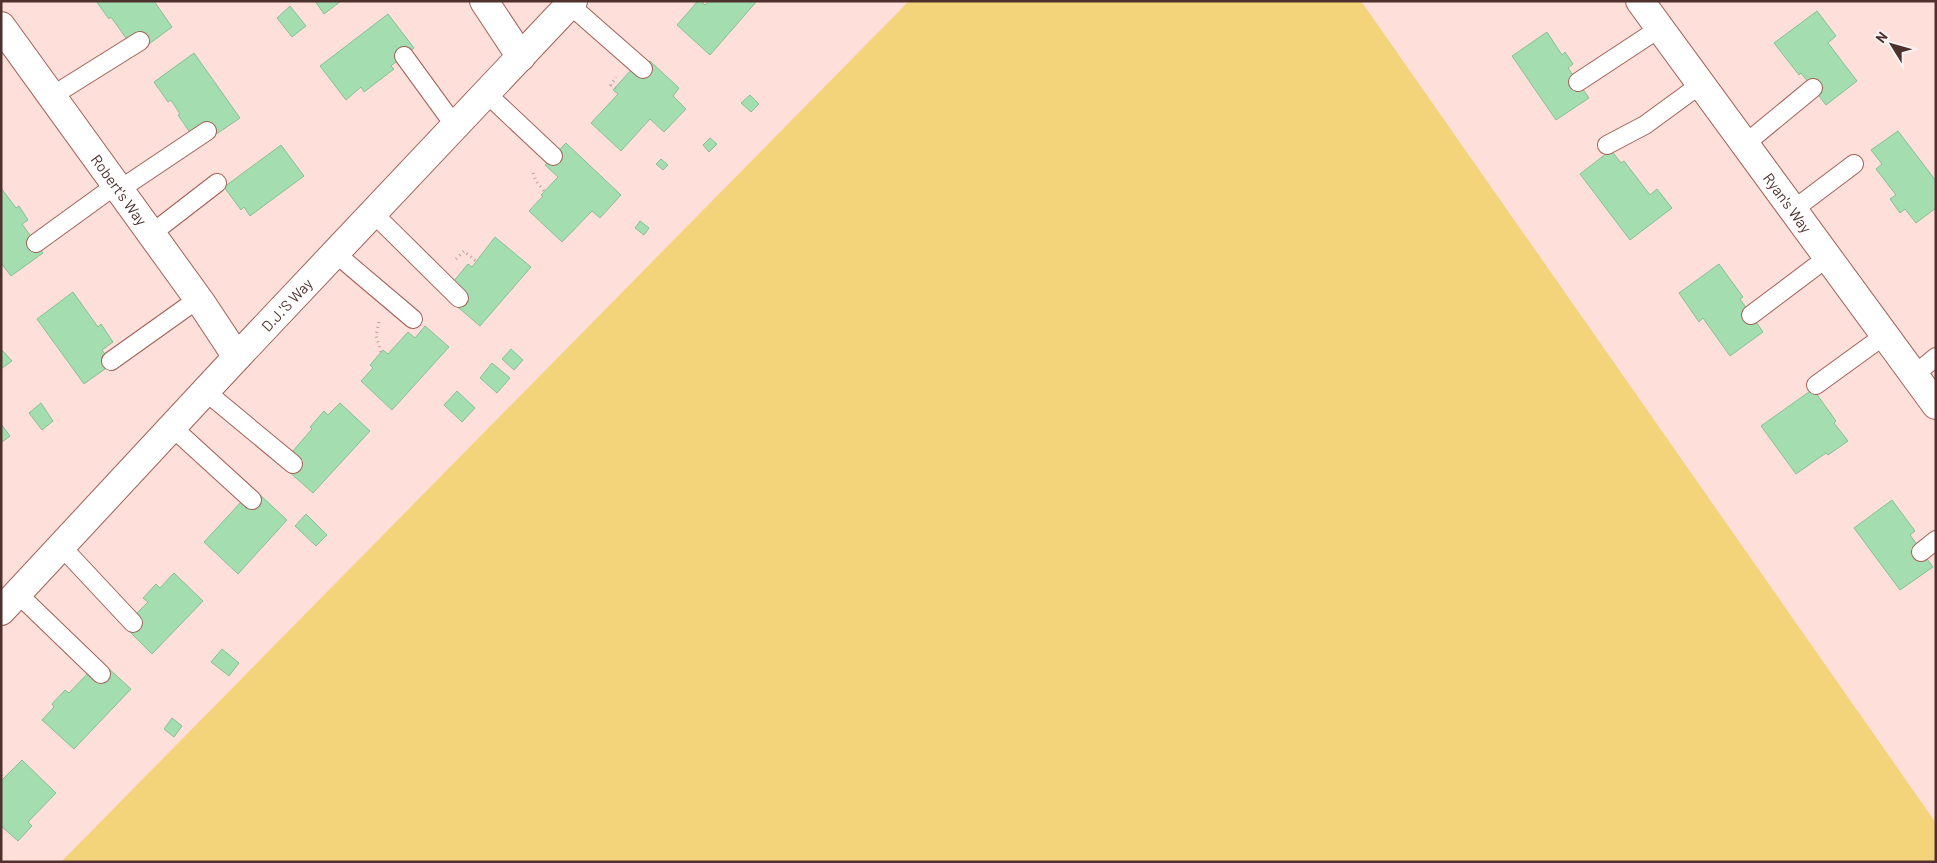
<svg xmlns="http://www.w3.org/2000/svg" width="1937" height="863" font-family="Barlow,sans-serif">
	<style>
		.green { fill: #f4d47b }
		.building { fill: #a4deb0; stroke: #86c092 }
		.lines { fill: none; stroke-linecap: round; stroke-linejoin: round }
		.service-casing { stroke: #a26055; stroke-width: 20 }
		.minor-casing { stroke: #a26055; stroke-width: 30 }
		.path { stroke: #bc9e98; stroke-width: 3; stroke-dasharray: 1 4; stroke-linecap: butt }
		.service { stroke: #fff; stroke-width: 18 }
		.minor { stroke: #fff; stroke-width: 28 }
		.labels { text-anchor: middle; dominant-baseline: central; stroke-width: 4.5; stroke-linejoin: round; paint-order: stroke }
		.street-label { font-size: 15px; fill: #4e312c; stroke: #f4f4f4 }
	</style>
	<rect width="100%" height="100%" fill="#fedfd9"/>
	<path class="green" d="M909,1H1361L1936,823V862H61Z"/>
	<path class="building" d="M96,1H154L172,27L145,47L128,41L111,17L109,19Z
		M315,1H341L324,14Z
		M698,1H701L705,5L709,1H757L710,55L677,25Z
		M290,6L306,26L292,37L277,18Z
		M1817,11L1836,36L1828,43L1857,81L1826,105L1801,73L1799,75L1774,43Z
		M388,14L414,48L391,66L394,69L364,92L361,87L346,100L320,66Z
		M1547,32L1562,55L1565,52L1573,64L1568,68L1589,98L1556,120L1512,56Z
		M194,53L240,118L212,137L191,134L178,115L180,114L171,100L168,102L154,82Z
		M650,61L679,88L673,96L686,109L664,132L650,119L621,151L591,123L618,94L613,90L632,69L638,74Z
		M750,95L759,104L751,112L741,103Z
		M1898,131L1936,181V208L1916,223L1905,209L1900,213L1890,199L1896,195L1876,169L1882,164L1871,150Z
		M710,138L717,144L709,152L703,145Z
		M566,143L621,195L600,218L592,211L562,242L529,211L543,196L541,195L558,177L545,165Z
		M281,145L304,176L250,216L244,207L241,210L224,187Z
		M1611,150L1621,163L1624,161L1650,195L1657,189L1672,208L1630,240L1580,174Z
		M661,159L668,165L663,170L656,164Z
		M1,188L16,208L19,206L28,220L22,224L43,253L11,276L1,263Z
		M640,221L649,228L644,235L635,228Z
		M495,237L531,267L480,326L453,303V282L468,264L472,267Z
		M1719,264L1743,297L1740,299L1763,332L1730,356L1703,318L1699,322L1679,293Z
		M73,292L98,327L101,324L113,342L102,350L112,364L84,384L37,319Z
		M425,326L449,347L392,410L361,381L373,368L370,365L383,350L388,354L408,332L415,338Z
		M1,349L12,361L1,369Z
		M511,349L523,360L514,370L502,359Z
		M492,363L510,378L497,393L480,378Z
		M1813,389L1836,421L1834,423L1848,441L1828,455L1826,453L1796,474L1761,426Z
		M457,391L475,408L462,422L444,405Z
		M41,403L53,421L42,430L29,413Z
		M340,403L370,431L313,493L287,470L298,458L292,452L312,429L310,427L324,411L328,415Z
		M1,424L10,436L1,443Z
		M258,493L287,520L238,574L204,542L242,501Z
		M1892,500L1915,531L1910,535L1933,567L1900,590L1854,528Z
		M306,514L327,535L316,546L295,526Z
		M174,573L203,601L152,654L127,629L139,617L136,614L148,602L143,598L156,584L160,588Z
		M222,649L239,663L229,676L211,662Z
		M107,667L131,689L74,749L42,720L54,707L52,704L65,690L69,693L90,671L97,678Z
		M172,718L182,726L174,737L164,729Z
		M22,760L56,793L28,822L32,826L18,841L1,826V781Z"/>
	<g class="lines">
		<defs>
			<path id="service" d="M570,5L643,69
				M404,56L455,126
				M1578,82L1660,28
				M486,93L553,156
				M52,96L140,41
				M1745,144L1813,88
				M1607,145L1645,125L1701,84
				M119,190L207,131
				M1793,210L1854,164
				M373,213L459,298
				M151,234L217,183
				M36,243L116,185
				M335,253L413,319
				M1751,315L1828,257
				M111,361L198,299
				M1914,375L1936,357
				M1816,385L1885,335
				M205,391L293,464
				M172,427L252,500
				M61,546L133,623
				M1921,552L1936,540
				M17,593L101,674"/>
			<g id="minor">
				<path d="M484,1L521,57"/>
				<path id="s1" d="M1640,1L1936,405"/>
				<path id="s2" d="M1,26L202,304L237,357"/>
				<path id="s3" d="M1,611L237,357L573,1"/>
			</g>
		</defs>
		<use href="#service" class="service-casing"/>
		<use href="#minor" class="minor-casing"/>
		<path class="path" d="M616,88L611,85L616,77
			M533,173L536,181L544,191
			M456,259L464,251L477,262
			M379,322L376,335L381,353
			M1,776L4,778"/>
		<use href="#service" class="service"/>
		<use href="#minor" class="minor"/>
	</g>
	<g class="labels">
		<g class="street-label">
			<text stroke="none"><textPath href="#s2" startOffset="202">Robert's Way</textPath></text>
			<text stroke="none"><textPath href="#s1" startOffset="250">Ryan's Way</textPath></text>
			<text stroke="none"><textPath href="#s3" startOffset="419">D.J.'S Way</textPath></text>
		</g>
	</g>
	<rect width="1937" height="863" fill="none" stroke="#4e312c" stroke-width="5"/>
	<g transform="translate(1892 45) rotate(307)" stroke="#f4f4f4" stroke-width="4" paint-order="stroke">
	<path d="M0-4L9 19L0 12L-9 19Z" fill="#4e312c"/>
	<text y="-8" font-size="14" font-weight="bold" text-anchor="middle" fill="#4e312c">N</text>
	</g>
</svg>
